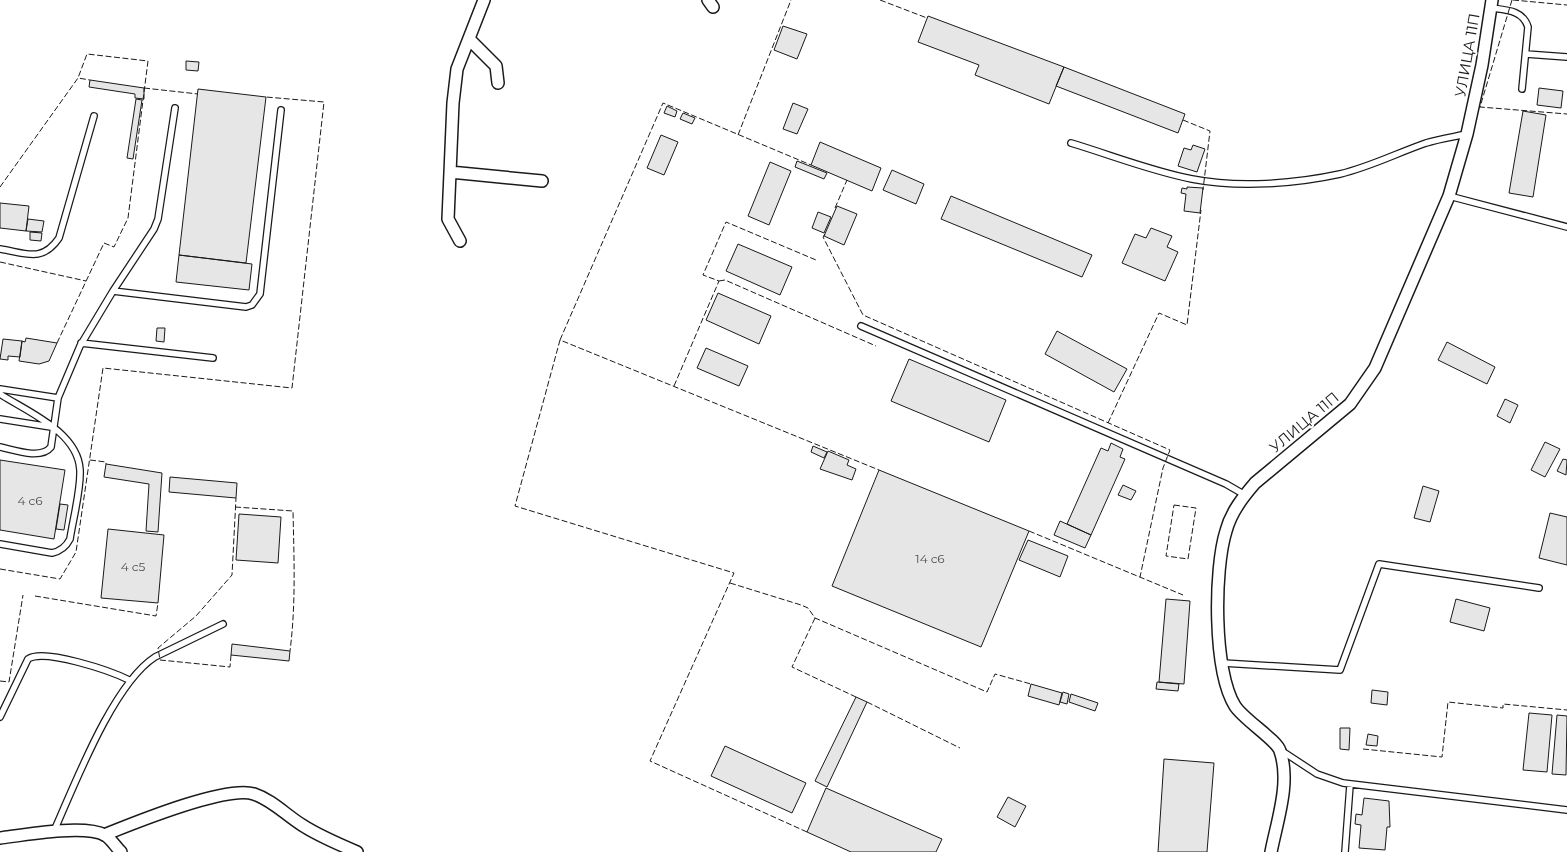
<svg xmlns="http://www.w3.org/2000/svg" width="1567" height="852" font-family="Montserrat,sans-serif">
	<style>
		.building { fill: #e6e6e6; stroke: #1a1a1a }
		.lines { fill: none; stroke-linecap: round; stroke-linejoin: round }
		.lane-casing { stroke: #1a1a1a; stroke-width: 8 }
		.street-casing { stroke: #1a1a1a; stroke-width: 14 }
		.lane { stroke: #fff; stroke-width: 5.5 }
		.street { stroke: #fff; stroke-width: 11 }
		.fence { stroke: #1a1a1a; stroke-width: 1; stroke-dasharray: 6 2.5; stroke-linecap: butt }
		.labels { text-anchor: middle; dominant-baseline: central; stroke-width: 4; stroke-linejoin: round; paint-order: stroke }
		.number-label { font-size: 12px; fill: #4d4d4d }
		.street-label { font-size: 15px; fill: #1a1a1a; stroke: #fff }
	</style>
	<rect width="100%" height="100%" fill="#fff"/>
	<path class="building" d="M928,16L1064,67L1049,104L975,75L979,65L918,42Z
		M783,26L807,34L797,59L774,50Z
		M186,61L199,62L198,71L186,70Z
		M1064,67L1185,114L1178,133L1056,86Z
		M90,80L144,88V99L135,98V94L89,87Z
		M1539,88L1563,91L1561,108L1537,105Z
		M198,89L266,97L246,263L179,255Z
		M136,99L142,100L133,159L127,158Z
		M793,103L808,109L797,134L783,129Z
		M667,106L677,111L675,117L664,113Z
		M1523,111L1546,115L1533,197L1509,193Z
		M683,113L695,118L692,124L680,119Z
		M661,135L678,142L664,175L647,168Z
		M820,142L881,168L872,191L811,165Z
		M1193,145L1205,149L1197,172L1178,166L1184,148L1191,150Z
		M797,161L827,173L824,179L795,167Z
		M770,162L791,171L769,225L748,216Z
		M892,170L924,184L916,204L883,190Z
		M1187,187L1203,188L1200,213L1184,211L1186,194L1181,193L1182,188L1187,189Z
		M951,196L1092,255L1082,277L941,219Z
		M0,203L29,206L26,231L0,228Z
		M837,206L857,214L844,245L824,236Z
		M818,212L831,217L824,233L812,228Z
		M28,219L44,221L42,232L26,231Z
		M1151,228L1172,236L1167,247L1178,252L1165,281L1122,263L1135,234L1146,238Z
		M30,232L42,233L41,241L30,240Z
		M738,244L792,267L780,295L726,271Z
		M179,255L252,264L249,290L176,282Z
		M718,293L771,316L759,344L706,320Z
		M157,328H165L164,342L156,341Z
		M1057,331L1127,369L1114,392L1045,354Z
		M26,338L57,343L49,361L39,364L19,361L22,341L25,342Z
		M3,339L22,341L20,357L8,356V360L0,359Z
		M1447,342L1495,367L1487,384L1438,360Z
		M706,348L748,366L739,386L697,368Z
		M909,359L1006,400L989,442L891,401Z
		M1505,399L1518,405L1510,423L1497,416Z
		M1545,442L1560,449L1545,477L1531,470Z
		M1111,443L1123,449L1120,457L1125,459L1091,535L1067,524L1101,448L1108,451Z
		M813,446L827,452L824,458L811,452Z
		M828,451L849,460L847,465L856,469L852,480L820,469Z
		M1563,459L1567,460L1566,475L1557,471Z
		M0,460L65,470L54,539L0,530Z
		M106,464L162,473L158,532L146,531L149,484L104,477Z
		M879,470L1029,531L981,647L832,586Z
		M170,477L237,483L236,498L169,492Z
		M1123,485L1136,491L1131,500L1118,495Z
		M1423,486L1439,491L1430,522L1414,518Z
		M60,504L68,505L64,530L56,529Z
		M1550,513L1567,517V565L1539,558Z
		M239,514L281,517L278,563L236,560Z
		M1060,521L1091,535L1085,548L1054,535Z
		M108,529L164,535L158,603L101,598Z
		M1028,540L1068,556L1060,577L1019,560Z
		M1166,599L1190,601L1184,684L1159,682Z
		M1456,599L1490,608L1484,631L1450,622Z
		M232,644L290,651L289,661L231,655Z
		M1157,682L1179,684L1178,691L1156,689Z
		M1031,684L1062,693L1059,705L1028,696Z
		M1372,690L1388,692L1387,705L1371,703Z
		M1063,692L1069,694L1067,704L1060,702Z
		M1071,694L1098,703L1095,711L1069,702Z
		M856,697L867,702L827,787L815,781Z
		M1529,713L1552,715L1547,772L1523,770Z
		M1557,715L1567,716L1566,775L1552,774Z
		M1340,728H1350L1349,750L1340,749Z
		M1368,734L1378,736L1377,746L1366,745Z
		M725,746L806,783L792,813L711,776Z
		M1164,759L1214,763L1207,852H1158Z
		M826,788L942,839L936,852H851L807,832Z
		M1008,797L1026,806L1015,827L997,817Z
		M1364,798L1389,801L1390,827H1387L1385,850L1359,848L1361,825L1355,824L1356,814L1362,815Z"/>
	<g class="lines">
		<defs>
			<path id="lane" d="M1491,8C1506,10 1523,10 1528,27L1522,89
				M1526,54L1567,57
				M1071,143C1111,155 1151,171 1192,179C1238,188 1294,184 1340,174C1370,167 1397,153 1426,143C1439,139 1453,137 1467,134
				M1449,196L1567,227
				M0,249C26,253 42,263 59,238L94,116
				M113,291L154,229L158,219L175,108
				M861,326L1226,484L1245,495
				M81,343L213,358
				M0,389L58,398L80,346L113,291L246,307L252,305L260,294L281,110
				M0,394C28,412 78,432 80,470C81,490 73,519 70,539C66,547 61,551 52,553L0,544
				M0,419L51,427
				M0,447C14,450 41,460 51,447L58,398
				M1223,663L1340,670L1379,564L1539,588
				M0,717L28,659C44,648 111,671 129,680
				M1282,751L1317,774L1343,783L1567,810
				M54,831C75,784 113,684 155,657L223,624
				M1345,852L1350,785"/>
			<path id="street" d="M708,0L713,7
				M469,39L496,66L498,83
				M450,172L542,181
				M460,241L448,219L453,103L457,69L484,0
				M104,835C134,823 226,785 254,794C272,800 286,815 302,825C319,836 338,844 357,852
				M0,838C23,835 84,824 105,835C111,839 116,847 121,852
				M1271,852C1277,821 1291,782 1280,751C1277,740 1244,720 1235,706C1213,671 1214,569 1226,531C1231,512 1243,497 1255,483L1350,404L1375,368L1449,196L1467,134L1482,65L1492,0"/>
		</defs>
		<use href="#lane" class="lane-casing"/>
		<use href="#street" class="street-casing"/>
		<use href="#lane" class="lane"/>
		<use href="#street" class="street"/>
		<path class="fence" d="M880,0L927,18
			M1512,0L1480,107L1567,114
			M1513,0L1567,5
			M144,88L198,94
			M1183,120L1210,131L1203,190
			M738,135L791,0
			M0,187L78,78L90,80
			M835,208L847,180
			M825,234L823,237L863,315L1170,450L1163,468L1140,577
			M0,262L86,281
			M719,281L725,280L876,346
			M560,340L663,103L811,165
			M57,343L104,243L114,247L128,218L148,61L87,54L78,78
			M674,386L719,281L703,275L726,222L816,260
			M1108,423L1159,313L1187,325L1201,210
			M90,460L106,462V464
			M1174,505L1196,508L1188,559L1166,556Z
			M235,507L293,511C294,558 296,604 290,651
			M1029,531L1183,595
			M0,569L60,579L76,552L103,368L292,388L324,102L266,97
			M730,583L801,605L808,608L815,618L987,692L995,674L1031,684
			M35,596L156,616L158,603
			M815,618L792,667L856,697
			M231,655L230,667L160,660L158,648L196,616L232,575L236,498
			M0,681L9,682L23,595
			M867,702L960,748
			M1363,749L1442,757L1448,702L1503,708V704L1567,710
			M807,832L650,761L734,573L515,506L560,340L879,470"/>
	</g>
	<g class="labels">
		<g class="number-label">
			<text x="30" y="500">4 с6</text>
			<text x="930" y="558">14 с6</text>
			<text x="133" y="566">4 с5</text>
		</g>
		<g class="street-label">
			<text transform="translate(1467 55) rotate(-80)">УЛИЦА 11П</text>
			<text transform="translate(1304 422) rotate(-40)">УЛИЦА 11П</text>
		</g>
	</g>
</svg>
